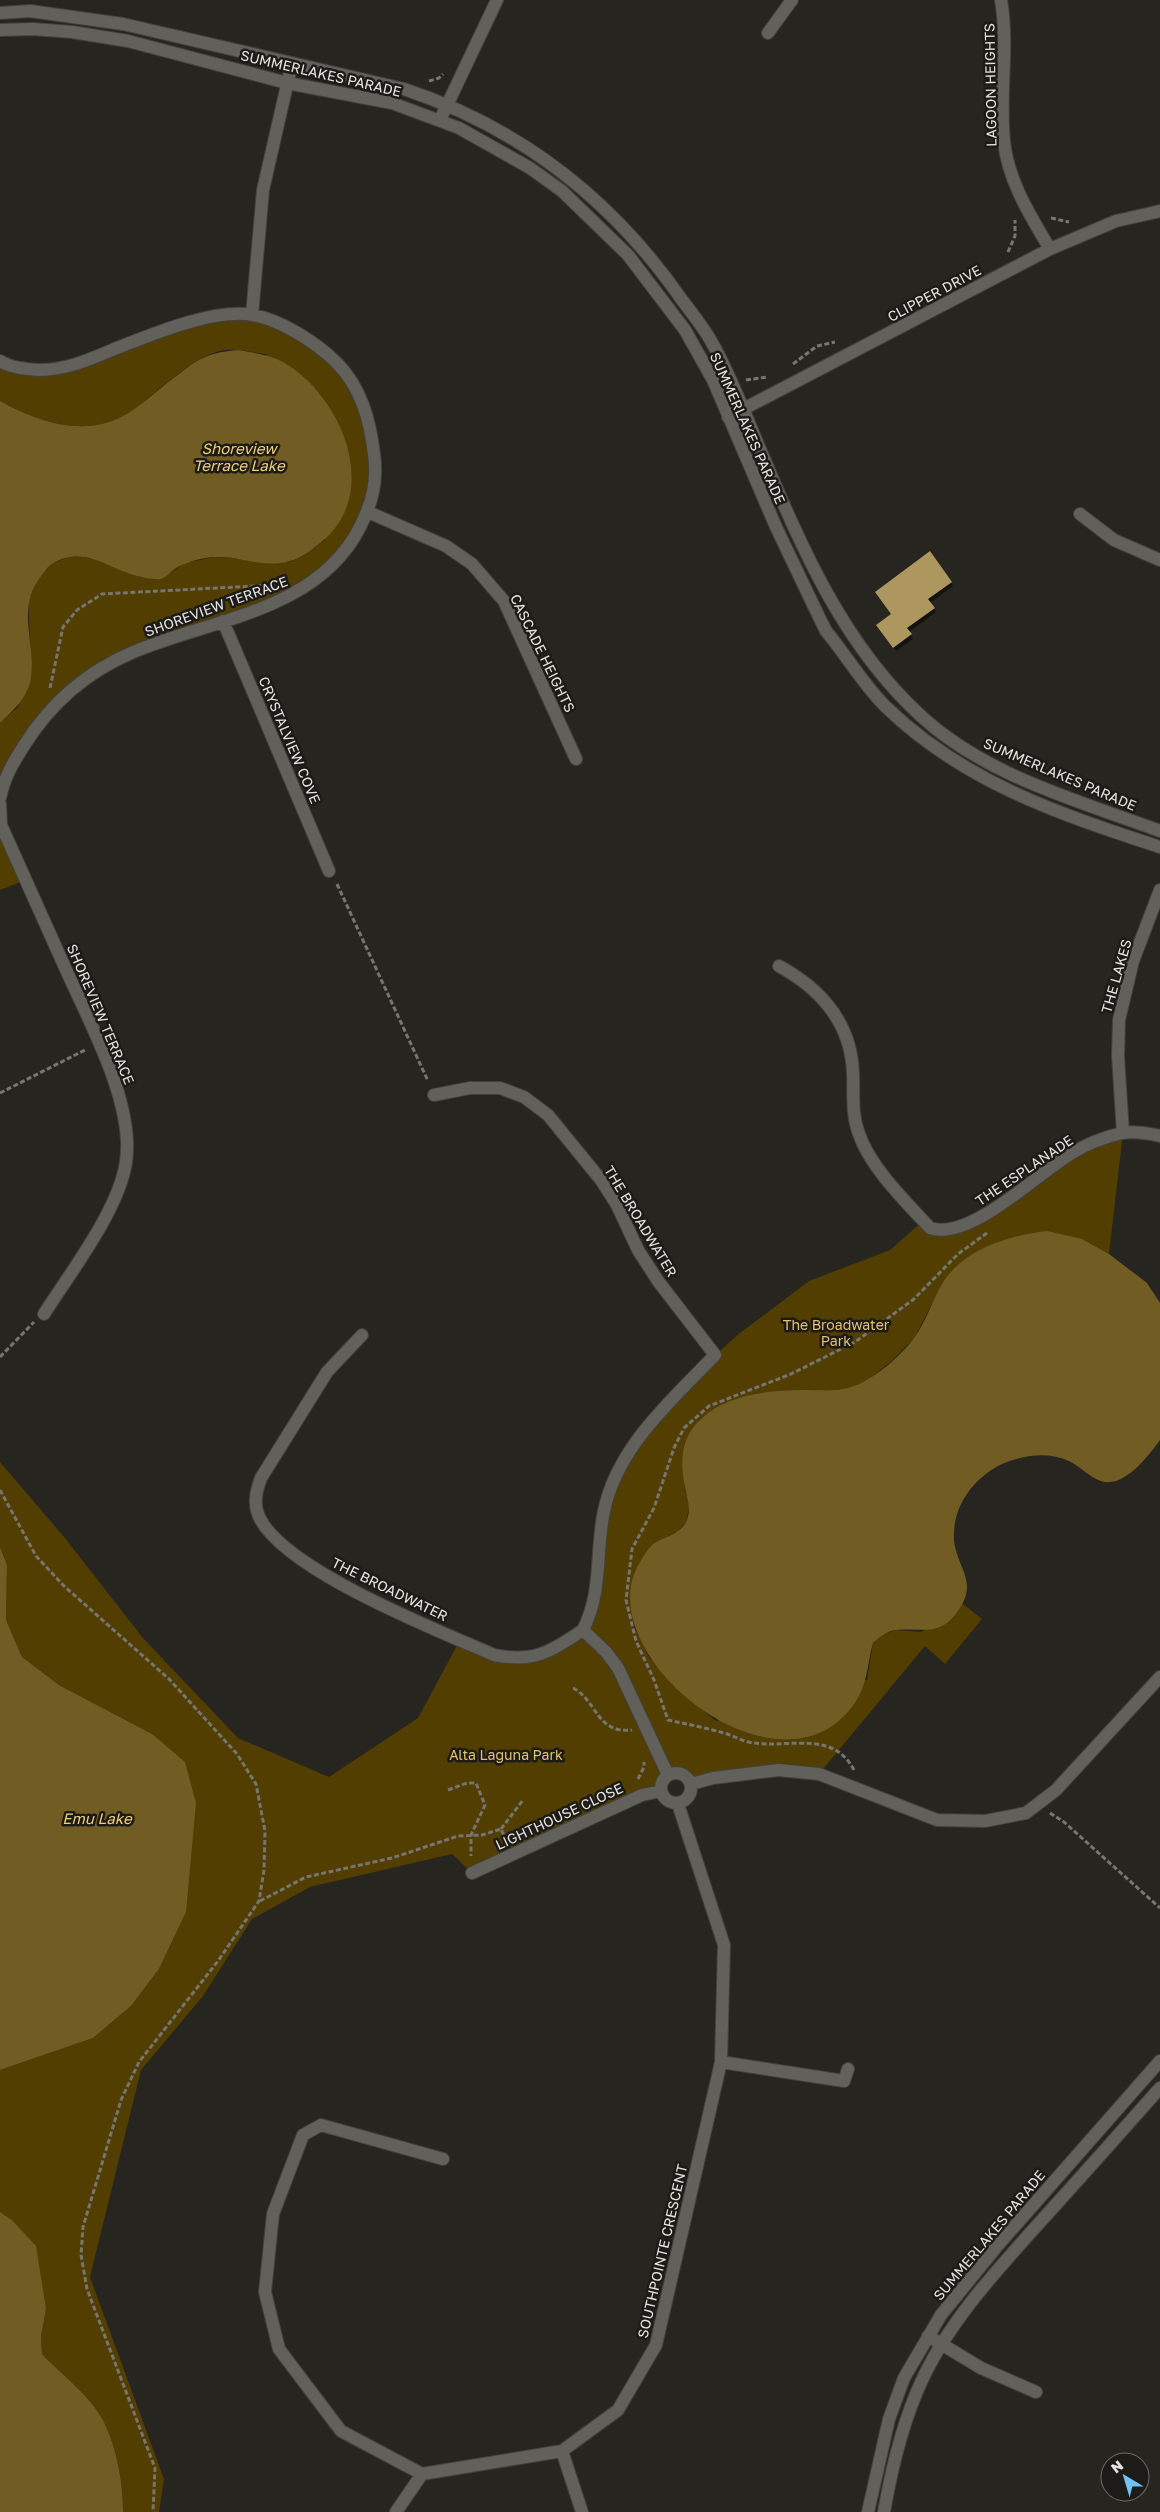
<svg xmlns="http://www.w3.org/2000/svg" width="1160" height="2512" font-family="'Golos Text',sans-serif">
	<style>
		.green { fill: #513e00 }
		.water { fill: #715c23 }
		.shadow { fill: #0007 }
		.building { fill: #ae975f }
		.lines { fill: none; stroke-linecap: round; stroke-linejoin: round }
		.street-casing { stroke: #43413d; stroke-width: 14 }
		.secondary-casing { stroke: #43413d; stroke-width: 14 }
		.path { stroke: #767570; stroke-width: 3; stroke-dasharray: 5 2.5; stroke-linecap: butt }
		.street { stroke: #62605a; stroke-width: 12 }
		.secondary { stroke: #62605a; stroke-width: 12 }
		.labels { text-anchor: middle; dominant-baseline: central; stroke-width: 5; stroke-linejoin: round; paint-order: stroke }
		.street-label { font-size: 14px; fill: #e5e4e1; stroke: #1d1b17 }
		.park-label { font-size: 14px; fill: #e3c16e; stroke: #1d1b17 }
		.water-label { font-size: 15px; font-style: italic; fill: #f1d07c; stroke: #1d1b17 }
	</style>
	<rect width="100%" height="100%" fill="#272520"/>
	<path class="green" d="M223,316L275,323L342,368L372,430L368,512L318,578L104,667L36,727L0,798V723L18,707L31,659L28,602L36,583L51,564L69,557H83L107,562L140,577L162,578L185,563L215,557L289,562L302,557L325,540L266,354C250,352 232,347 216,352C196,359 181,372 164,385C150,396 135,411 118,419C80,436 34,420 0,401V361L50,370Z
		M0,804L26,880L0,890Z
		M1123,1133L1109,1254L1082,1239L943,1282L915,1337L893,1360L869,1379L846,1391L759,1393L723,1404L701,1418L687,1438L685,1490L690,1504L686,1522L678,1531L651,1546L634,1574L630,1598L634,1627L649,1657L672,1684L716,1721L867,1680L873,1643L884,1634L896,1630L921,1632L957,1613L962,1603L982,1619L945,1664L925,1646L819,1774L779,1770L690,1782C681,1769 665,1772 661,1787L472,1873L452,1854L310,1887L252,1919L203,1996L141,2070L90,2277L164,2479L159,2512H123C123,2482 117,2450 104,2422C91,2396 62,2375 42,2354L41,2337L46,2309L12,2220L0,2212V2070L93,2038L131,2006L159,1969L186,1912L152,1734L59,1685L22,1657L6,1620L7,1565L0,1547V1462L65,1538L143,1638L238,1738L329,1777L418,1718L460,1640L516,1660L583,1630L619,1469L715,1355L740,1333L809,1281L890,1250L923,1221L952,1230L1072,1153Z"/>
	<path class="water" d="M238,350C256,353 273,355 288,365C344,401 382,496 319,544C310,551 302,558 290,561C265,569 241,556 216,557C203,557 187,562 176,568C171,571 166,578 161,579C155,580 147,578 142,577C112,572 85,543 52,564C48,566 45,572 42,575C15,609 36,640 31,677C29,696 13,711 0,723V401C34,420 79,436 117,419C135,411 152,395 167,383C195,362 202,353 238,350Z
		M1047,1231L1082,1239L1109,1254L1147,1283L1160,1303V1440C1149,1455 1124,1489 1101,1481C1089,1477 1080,1466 1069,1461C1048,1451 1023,1455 1002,1464C973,1478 952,1507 954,1540C957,1569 979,1581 958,1611C939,1638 922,1627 896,1630C887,1631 880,1637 873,1643C867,1664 868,1685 854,1704C784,1805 601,1667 634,1574C638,1565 646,1550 653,1544C664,1537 680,1534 686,1522C692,1509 687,1499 685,1487C680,1462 680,1437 702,1418C727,1395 769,1390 802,1390C829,1390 845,1394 870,1378C886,1368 903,1353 914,1338C926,1322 932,1301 942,1284C964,1248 1008,1236 1047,1231Z
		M0,1547L7,1565L6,1620L22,1657L59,1685L152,1734L185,1762L196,1803L186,1912L159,1969L131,2006L93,2038L0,2070Z
		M0,2212L12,2220L36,2246L46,2309L41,2337L42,2354C62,2375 91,2396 104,2422C117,2449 123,2482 123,2512H0Z"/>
	<path class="shadow" d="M951,583L953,586L930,603L936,612L909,632L913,639L896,651L880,629Z"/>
	<path class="building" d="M930,551L952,582L928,599L935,608L907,628L912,634L893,648L876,625L891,614L875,592Z"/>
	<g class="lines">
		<defs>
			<path id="street" d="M1001,0C1009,47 999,94 1004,141C1008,181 1030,215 1050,249
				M768,33L792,0
				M440,120L497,0
				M252,315L263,190L292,63
				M0,361C11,368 26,369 39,370C67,370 91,359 117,348C153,334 214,308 253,315C283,321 315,342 336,362C361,387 370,420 374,454C378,481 372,503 360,527C317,612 210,619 131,653C87,672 51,703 25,744C13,763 5,775 0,798
				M728,417L1050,249L1116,221L1160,211
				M368,512L446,546L472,564L504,601L576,759
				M1080,514L1114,540L1160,560
				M223,621L329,871
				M0,804L1,825C22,871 42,917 63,963C87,1018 135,1102 126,1162C119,1210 70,1273 44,1314
				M779,966C821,989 851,1022 853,1073C854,1094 851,1113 859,1134C870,1167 906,1202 930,1228C969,1242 1038,1173 1072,1153C1087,1144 1105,1137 1122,1133C1134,1131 1148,1133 1160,1136
				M434,1095L470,1088H500L524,1097L548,1115L601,1180L617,1205L638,1250L658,1281L715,1355C672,1400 617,1447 604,1511C595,1554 603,1590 583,1630L606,1652L618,1668L668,1775
				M1123,1133L1118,1056L1119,1020L1133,961L1160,890
				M362,1335L327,1372L261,1478C257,1489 254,1499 257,1511C272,1566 442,1632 494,1655C534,1663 550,1652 583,1630
				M661 1788a15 15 0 1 1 30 0a15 15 0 1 1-30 0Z
				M691,1784L713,1778L779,1770L819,1774L937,1820L985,1821L1026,1813L1056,1790L1160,1677
				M472,1873L642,1795L661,1791
				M721,2062L844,2081L848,2069
				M443,2159L321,2125L303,2135L273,2214L265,2292L279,2349L341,2431L422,2474L562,2451L618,2410L656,2345L721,2062L724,1945L678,1804
				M928,2336L981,2368L1036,2392
				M562,2451L582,2512
				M396,2512L422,2474"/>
			<path id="secondary" d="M0,13L30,11L123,24L404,89C521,128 612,199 682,300C692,313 703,327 711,341C729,372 743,409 757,442C799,541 840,642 921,716C986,776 1079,801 1160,831
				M0,30L33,29L72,32L128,41L287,83L392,103L459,128L530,168L562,191L628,255L685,330L713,380L776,527L820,619L826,631C846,655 863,684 885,706C963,782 1059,814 1160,847
				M868,2512L889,2419L904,2378L941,2315L998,2245L1160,2061
				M884,2512C892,2466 903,2420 923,2378C951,2319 998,2269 1041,2221C1081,2177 1120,2133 1160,2088"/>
		</defs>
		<use href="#street" class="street-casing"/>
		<use href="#secondary" class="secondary-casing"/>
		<path class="path" d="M429,81L439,78L443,74
			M1051,218L1069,222
			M1008,252L1015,236V220
			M793,364L817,346L835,342
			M746,380L767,377
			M50,688L63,627L77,610L102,594L274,585
			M337,884L428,1081
			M0,1093L87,1049
			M0,1357L34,1322
			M0,1490L36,1556L64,1586L169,1679L237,1754L256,1784L265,1831L264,1870L259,1901L218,1961L139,2062L121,2100L83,2227L81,2255L87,2289L155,2468L153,2512
			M573,1688C597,1700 596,1734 632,1730
			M854,1770C833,1730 790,1748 754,1743C744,1742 734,1736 724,1733C706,1728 687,1724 668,1720L654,1680L636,1641L626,1600L632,1549L654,1508L674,1448L684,1428L709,1406L791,1374L855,1342L914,1299L958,1254L987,1233
			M638,1779L644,1767V1762
			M448,1790L467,1783H476L485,1805L471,1835V1856
			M1050,1813L1064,1822L1160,1908
			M501,1829L523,1800
			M260,1901L306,1877L392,1858L458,1836L482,1835L501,1829L506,1840"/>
		<use href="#street" class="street"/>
		<use href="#secondary" class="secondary"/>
	</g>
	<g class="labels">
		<g class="street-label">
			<text transform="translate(321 73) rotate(13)">SUMMERLAKES PARADE</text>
			<text transform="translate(990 85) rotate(-91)">LAGOON HEIGHTS</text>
			<text transform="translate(934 293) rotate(-28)">CLIPPER DRIVE</text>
			<text transform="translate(748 428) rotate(66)">SUMMERLAKES PARADE</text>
			<text transform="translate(216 606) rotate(-20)">SHOREVIEW TERRACE</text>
			<text transform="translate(543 653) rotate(64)">CASCADE HEIGHTS</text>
			<text transform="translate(290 740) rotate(67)">CRYSTALVIEW COVE</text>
			<text transform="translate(1060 774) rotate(23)">SUMMERLAKES PARADE</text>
			<text transform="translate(1116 976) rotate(-74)">THE LAKES</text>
			<text transform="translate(101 1014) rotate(67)">SHOREVIEW TERRACE</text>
			<text transform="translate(1024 1170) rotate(-34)">THE ESPLANADE</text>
			<text transform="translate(641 1221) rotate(59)">THE BROADWATER</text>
			<text transform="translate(390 1589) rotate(26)">THE BROADWATER</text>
			<text transform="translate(559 1816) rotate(-25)">LIGHTHOUSE CLOSE</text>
			<text transform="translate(989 2235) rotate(-50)">SUMMERLAKES PARADE</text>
			<text transform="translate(662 2251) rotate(-77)">SOUTHPOINTE CRESCENT</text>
		</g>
		<g class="park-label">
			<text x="836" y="1324">The Broadwater<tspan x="836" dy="16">Park</tspan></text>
			<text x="506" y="1754">Alta Laguna Park</text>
		</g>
		<g class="water-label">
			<text x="239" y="448">Shoreview<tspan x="239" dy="17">Terrace Lake</tspan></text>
			<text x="97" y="1818">Emu Lake</text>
		</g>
	</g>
	<g transform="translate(1125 2477) rotate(322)"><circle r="24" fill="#1d1b17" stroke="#6d6b68"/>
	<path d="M0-4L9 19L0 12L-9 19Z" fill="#71c1f4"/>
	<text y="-8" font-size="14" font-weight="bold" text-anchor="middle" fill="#e5e4e1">N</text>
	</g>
</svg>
